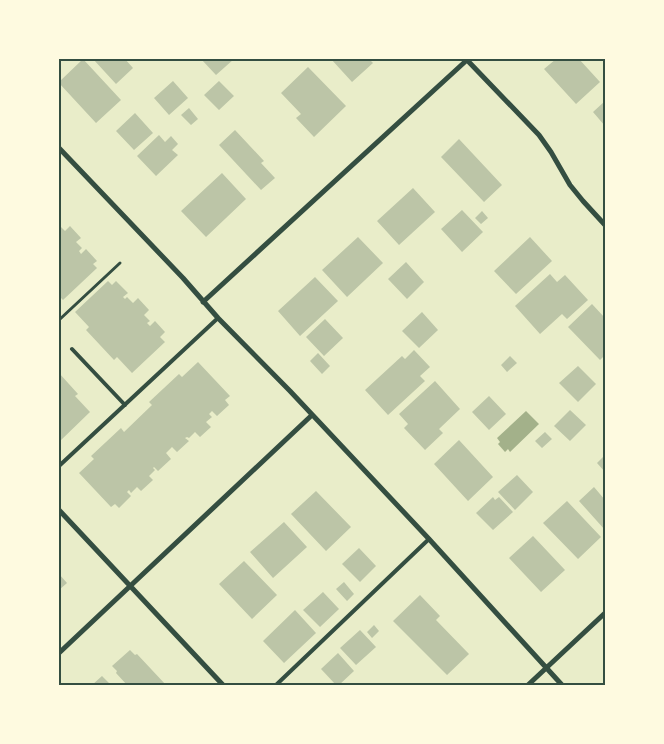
<svg xmlns="http://www.w3.org/2000/svg" width="664" height="744" font-family="'Sofia Sans Condensed',sans-serif">
	<style>
		.water { fill: #a3b18a }
		.building { fill: #bcc5a7 }
		.lines { fill: none; stroke-linecap: round; stroke-linejoin: round }
		.path { stroke: #344e41; stroke-width: 3 }
		.service { stroke: #344e41; stroke-width: 4 }
		.minor { stroke: #344e41; stroke-width: 5 }
		.neatline { fill: none; stroke: #344e41; stroke-width: 2 }
	</style>
	<rect width="100%" height="100%" fill="#e9edc9"/>
	<path class="water" d="M526,411L539,424L510,452L508,449L505,452L498,444L500,442L497,438Z"/>
	<path class="building" d="M83,59L121,100L96,123L59,83V82Z
		M93,59H125L133,68L116,84Z
		M201,59H234L216,75Z
		M331,59H369L373,63L352,82Z
		M556,59H579L600,82L576,104L544,69Z
		M308,67L346,106L314,137L296,118L301,114L281,93Z
		M173,81L188,98L169,115L154,98Z
		M219,81L234,96L219,110L204,95Z
		M605,101V126L593,112Z
		M189,108L198,119L191,125L181,115Z
		M135,113L153,133L134,150L116,131Z
		M235,130L264,161L261,163L275,178L261,190L219,145Z
		M159,135L165,142L171,136L178,144L172,150L178,155L156,176L137,156Z
		M459,139L502,185L484,202L441,157Z
		M222,173L246,199L206,237L181,211Z
		M413,188L435,212L399,245L377,221Z
		M462,210L483,232L462,252L441,229Z
		M482,211L488,218L481,224L475,218Z
		M60,226L65,231L70,226L81,238L76,242L82,248L79,251L81,254L86,249L97,261L93,264L97,268L63,300L59,296V227Z
		M358,237L383,263L347,297L322,270Z
		M530,237L552,261L516,294L494,271Z
		M406,262L424,282L407,299L388,279Z
		M550,274L557,282L565,275L588,300L567,319L562,314L540,334L515,306Z
		M315,277L338,301L300,336L278,311Z
		M108,281L112,285L116,281L128,293L123,297L125,299L127,297L133,303L138,298L149,310L144,315L150,321L147,323L150,326L155,321L165,332L160,337L165,342L132,373L117,357L114,360L86,330L89,327L75,312Z
		M592,304L605,318V355L600,360L568,327Z
		M422,312L438,330L419,348L402,331Z
		M325,319L343,338L324,356L306,337Z
		M414,350L430,367L420,376L425,381L388,415L365,390L402,356L405,359Z
		M318,353L330,366L322,374L310,361Z
		M510,356L517,363L507,372L501,365Z
		M198,362L230,396L225,400L229,405L217,416L212,411L209,414L212,417L206,422L211,427L200,437L195,432L189,438L187,437L185,438L189,441L177,452L172,447L166,453L171,459L158,471L154,467L153,468L155,470L149,476L153,480L141,491L137,487L131,493L129,490L127,492L131,496L119,508L115,504L111,507L79,473L94,459L91,456L121,428L124,432L152,405L149,402L179,374L182,377Z
		M578,366L596,384L578,402L559,383Z
		M59,373L78,394L75,396L90,412L59,442Z
		M435,381L460,409L439,429L443,433L425,450L404,428L408,424L399,414Z
		M489,396L506,414L489,430L472,412Z
		M570,410L586,425L570,441L554,426Z
		M545,432L552,439L542,448L535,441Z
		M459,440L493,477L468,501L434,464Z
		M605,455V472L597,463Z
		M517,475L533,492L515,510L498,492Z
		M594,487L605,500V530L579,501Z
		M316,491L351,527L326,551L291,514Z
		M493,497L495,500L499,497L513,512L493,530L476,513Z
		M567,501L601,537L578,559L543,523Z
		M284,522L307,547L273,578L250,552Z
		M533,536L565,570L541,592L509,558Z
		M359,548L376,566L360,582L342,564Z
		M244,561L277,595L252,619L219,584Z
		M59,574L67,583L59,590Z
		M344,582L354,594L347,601L336,589Z
		M323,592L339,609L320,627L303,610Z
		M420,595L440,616L436,620L469,654L447,675L393,621Z
		M295,610L316,633L284,663L263,641Z
		M374,625L379,631L372,638L367,632Z
		M360,630L376,647L356,665L340,648Z
		M130,650L135,655L137,654L166,685H127L116,673L117,671L112,666Z
		M338,653L354,671L339,685H336L321,669Z
		M102,676L111,685H92Z"/>
	<g class="lines">
		<path class="path" d="M59,323V320L120,263"/>
		<path class="service" d="M72,349L125,405
			M59,466L218,318
			M276,685L429,539"/>
		<path class="minor" d="M467,60L539,135L551,152L570,185L583,201L605,225
			M59,148L183,278L218,318L290,391L429,539L562,685
			M203,302L468,59
			M59,510L223,685
			M59,653L312,415
			M528,685L605,613"/>
	</g>
	<rect width="664" height="744" fill="none" stroke="#fefae0" stroke-width="120"/>
	<rect x="60" y="60" width="544" height="624" class="neatline"/>
</svg>
